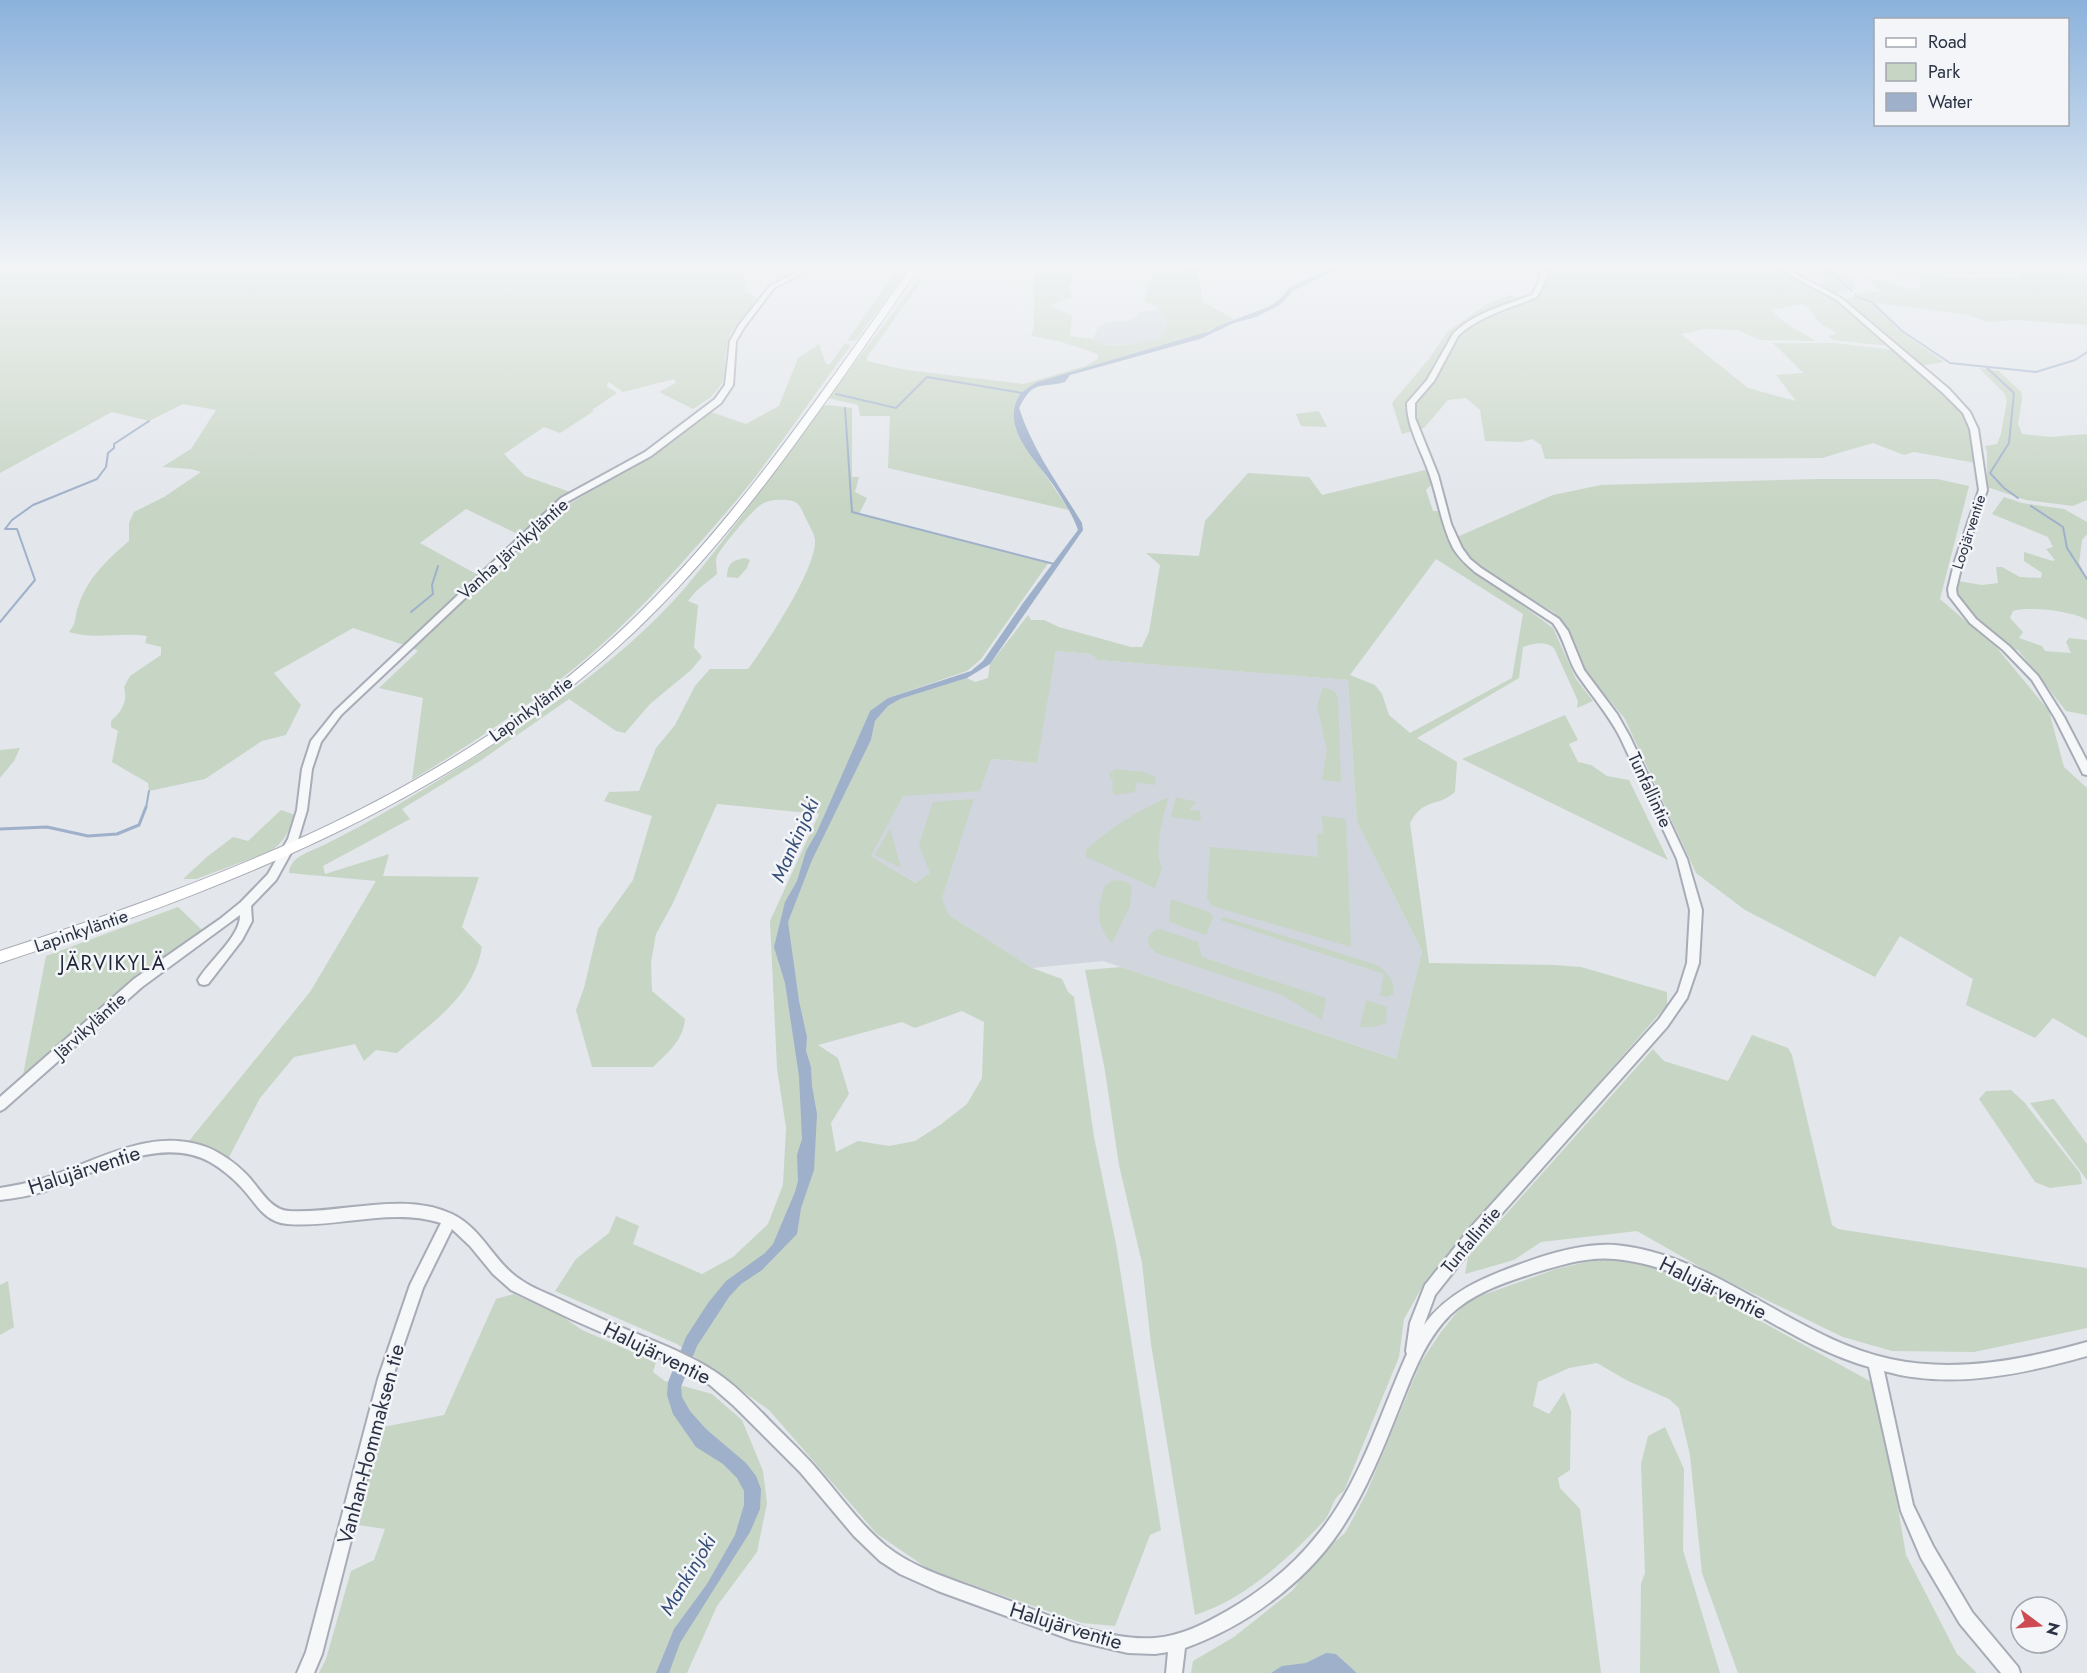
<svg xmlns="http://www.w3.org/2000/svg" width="2087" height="1673" font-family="Jost,sans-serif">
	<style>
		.built { fill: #d1d5dd }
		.green { fill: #c7d5c4; fill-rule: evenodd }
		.water { fill: #9fb0cb }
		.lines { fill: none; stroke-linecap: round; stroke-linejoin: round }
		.stream-far1 { stroke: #9fb0cb; stroke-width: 2 }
		.stream { stroke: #9fb0cb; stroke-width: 3 }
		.street-casing { stroke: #a8acb6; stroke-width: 4 }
		.secondary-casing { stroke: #a8acb6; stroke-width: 2 }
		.street { fill: #f6f7f9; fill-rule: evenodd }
		.secondary { fill: #fff; fill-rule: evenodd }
		.labels { text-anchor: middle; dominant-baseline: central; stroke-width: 5; stroke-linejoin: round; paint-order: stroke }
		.far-street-label { font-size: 15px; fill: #2b3244; stroke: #f3f5f8 }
		.street-label { font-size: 18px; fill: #2b3244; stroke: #f3f5f8 }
		.water-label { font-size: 20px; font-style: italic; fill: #354d77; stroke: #f3f5f8 }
		.neighbourhood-label { font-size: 20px; letter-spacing: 1.5px; fill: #1d2334; stroke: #f3f5f8 }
		.near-street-label { font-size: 21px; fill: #2b3244; stroke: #f3f5f8 }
	</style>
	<rect width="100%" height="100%" fill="#e3e6eb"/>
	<path class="built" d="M1159,310L1167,321L1163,336L1148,342L1123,345L1101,344L1093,341L1098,326L1116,321H1129L1139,315L1138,312Z
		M1056,651L1091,654L1098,660L1348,680L1357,822L1422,951L1396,1059L1103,961L1032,968L949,915L942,898L871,856L925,753L1036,763Z"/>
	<path class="green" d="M0,268H750L744,274L746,292L757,298L730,334L726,351L723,382L711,397L693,409L659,392L676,383L674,379L623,392L609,382L606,386L617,393L592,410L594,411L560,433L544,427L504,454L525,476L573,493L520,535L466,509L420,543L478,575L404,645L353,628L274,673L301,705L286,735L262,741L205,779L149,791L148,783L112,762L118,731L111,727V721C122,711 128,702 124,687L130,676L161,655V647L145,643L147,636C120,632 95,640 69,632C78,621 74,618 78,607C87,578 108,559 129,541V523L134,512L164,497L201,472L191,469L162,467L191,449L216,410L183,404L149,421L112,412L0,473Z
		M901,268H909L856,340L847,341L886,285Z
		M1034,268H1076L1069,288L1072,297L1051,305L1072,316L1070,336L1094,339V341C1115,350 1142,344 1163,336L1167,321L1156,306L1144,302L1153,268H1197L1203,302L1234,319L1196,336L1037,382L1022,393L1014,411L1019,436L1069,510L888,468L890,416H860L858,405L828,398L922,275L919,285L867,357V361L906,370L1024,384L1085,366L1098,359V354L1059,341L1031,336L1034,328Z
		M1540,268H1777L1832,296L1863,321L1889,346L1833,340L1828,336L1836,334C1832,328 1826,328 1820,323C1813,317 1810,302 1798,305C1788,306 1785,310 1774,308L1772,310C1786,328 1800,329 1815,341L1760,340L1738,330L1705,329L1681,334L1748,388L1796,401L1776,375L1803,373L1773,343H1834L1893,350L1929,379L1963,412L1971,428L1976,463L1914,452L1904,455L1873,443L1822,458L1545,459L1541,445L1532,439L1521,442L1485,441L1480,410L1466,398L1448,400L1424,428L1402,434L1392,403L1429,359L1448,331L1486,305L1510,295L1523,301L1536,295L1543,271Z
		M1802,268H1847V275L1854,282L1855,287C1837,296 1837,295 1820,285L1826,283Z
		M1854,268H1876L1957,278H2019L2024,268H2047L2087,277V325L2016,320L1988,322L1964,314L1876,303L1897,329L1944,362L1920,366L1844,300L1868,291L1880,292L1867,278C1886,280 1901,290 1920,288L1919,277L1872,272L1854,274Z
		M1894,268H2016L2012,276L1981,274L1971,276Z
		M845,343L850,345V347C807,403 769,464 722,517C673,574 621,632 562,678C515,716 464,748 412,780L423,698L379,688L418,651L413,648L571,503L664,448L711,412L746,424L779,406L798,358L819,344L826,364H830Z
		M1979,368L1999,371L2021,392L2022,399L2018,424L2022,434L2050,437L2087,434V500L2073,506L2026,500L1987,487V451L1985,446L1997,444L2001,434L2007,400L2004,393Z
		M827,405L852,408V477H859L855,492L867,498L859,514L1049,562L981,659L967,671L888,698L870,711L826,814L834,815L871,740L875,721L888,706L900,699L967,678L975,682L988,678L990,664L1028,615L1031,620H1044L1059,627L1131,647H1142L1149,632L1160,565L1146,553L1199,556L1205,521L1248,473L1309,477L1322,495L1425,470L1430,473L1431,485L1426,490L1433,511H1438L1450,541L1467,565L1553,628L1576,679L1593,701L1577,708L1578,701L1554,648C1545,641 1534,643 1523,647L1519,678L1417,738L1457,762L1455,792C1437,808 1424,797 1410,823L1429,963L1555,965L1581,967L1667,992V1005L1425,1282L1404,1319L1399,1357L1344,1491C1332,1497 1332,1512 1324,1521C1288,1559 1245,1599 1195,1615L1151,1344L1142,1263L1119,1165L1105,1071L1085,970L1121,967L1396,1059L1422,951L1357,822L1348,680L1098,660L1091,654L1056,651L1037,763L991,759L980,791L903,796L871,856L916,883L930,873L919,845L933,802L974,799L942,898L949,915L1032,968L1062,979L1068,992L1074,997L1094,1137L1116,1244L1161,1530L1150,1535L1115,1626L1082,1623L930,1570L877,1534L769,1410L677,1344L555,1291L576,1259L609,1233L616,1216L639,1226L633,1244L702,1274L733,1257L768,1224L783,1185L786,1128L777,1068L770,921L819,814L717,804L673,903L656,934L651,962L652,991L685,1019C683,1041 668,1052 653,1067H592L576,1010L584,988L598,929L633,880L652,816L604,801L609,792L639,791L656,748L675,725L695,686L710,669H748C765,646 817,568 815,540C814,533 809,525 806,519C803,513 801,504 793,501C784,499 770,499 762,504C753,509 722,546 717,556C715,561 717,569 717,574L696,591L688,601L698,605L694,647L702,657L691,670L650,704L625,733L616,731L569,699L480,761L402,809L410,819L323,866L325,874L389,854L383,876L479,877L462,927L482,947C473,997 433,1021 397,1053L376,1050L364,1061L355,1044L294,1057L260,1098L228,1159L204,1145L189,1141L310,992L376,881L289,873C290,857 309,852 322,846C380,817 436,783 490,747C559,702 630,651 684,589C733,531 777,468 821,407ZM1436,559L1523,614L1512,678L1410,733L1389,715L1382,694L1375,685L1350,675ZM962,1011L984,1022L982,1078L967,1104L940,1125L915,1141L889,1146L858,1141L836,1152L831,1123L849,1094L838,1058L818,1045L902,1022L915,1028Z
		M1319,411L1327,427L1301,426L1296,414Z
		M1816,479H1937L1969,486L1940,599L1997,648L2049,711L2064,767L2087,788V1038L2053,1018L2035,1038L1966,1005L1973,979L1900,936L1875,977L1745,910L1696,873L1625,719L1584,669L1555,613L1477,567L1462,548L1457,537L1553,495L1601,485Z
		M2004,497L2022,503L2064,509L2087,522V534L2082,540L2079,563L2087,579V620C2073,611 2029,606 2013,611L2010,618L2023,632L2019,638L2042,646L2045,651L2071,653L2066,642L2069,638L2087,640V715L2066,711L2018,650L2012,649C1996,636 1972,622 1961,604C1956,597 1957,589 1958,581L1982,585L1998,583L1996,567H2002L2020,577L2041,578L2042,573L2024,561V552L2053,561L2055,560L2046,549L2053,547L2048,537L1992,514Z
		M745,558L750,560L747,568L738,578L727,577C728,563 731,561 745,558Z
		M1323,687L1334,691L1338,697L1341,782L1322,780L1327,750L1317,706Z
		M1565,715L1578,740L1569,744L1578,762L1591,765L1607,776L1629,780L1668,860L1462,759Z
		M20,748L14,761L0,778V750Z
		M1115,769L1144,772L1156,777L1155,785L1137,782L1135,792L1114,795L1112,787L1113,781L1109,774Z
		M1169,797C1163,815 1153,852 1162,868L1155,888L1086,857V850C1111,827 1137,811 1169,797Z
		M1176,797L1196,802L1189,810L1200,811L1201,821L1171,817Z
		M281,810L295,815C289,831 284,843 269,852L196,879H183L208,856L233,837L248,841Z
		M1322,816L1346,819L1351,947L1219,908L1211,905L1207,898L1210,847L1318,857L1317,833H1323Z
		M890,828L901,868L875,855Z
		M1115,880L1127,882L1132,887L1130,906L1112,943C1095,927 1098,905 1105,885Z
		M1171,899L1209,912L1213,917L1206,935L1169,922Z
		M178,907L202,930L137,974L23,1075L46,956Z
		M1224,917L1377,965C1387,972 1396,981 1393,994L1388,997L1380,996L1384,974L1220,920Z
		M1160,929L1198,942L1202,957L1326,998L1322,1020L1282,995L1156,953L1150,947L1147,938L1155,930Z
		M1366,1000L1387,1007L1386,1023L1375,1027H1360Z
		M1752,1035L1788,1048L1792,1055L1832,1225L1838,1229L2087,1268V1328L1974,1352L1892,1351L1843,1337L1709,1272L1637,1231L1541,1242L1514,1260L1465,1274L1468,1257L1653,1049L1664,1061L1728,1081Z
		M2011,1090L2024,1102L2080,1173L2082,1184L2050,1188L2035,1182L1979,1099L1986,1091Z
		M2054,1099L2087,1144V1180L2030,1103Z
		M1619,1259L1669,1271L1877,1385L1906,1555L1957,1654L1977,1673H1738L1702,1573L1690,1455L1679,1408L1669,1399L1628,1381L1597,1363L1569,1368L1538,1382L1533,1406L1549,1414L1564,1392L1571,1411L1570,1470L1558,1478L1560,1488L1580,1509L1601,1673H1357L1336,1654C1323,1653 1316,1661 1304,1664C1290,1666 1283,1665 1271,1673H1191L1193,1661L1234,1637L1293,1590L1314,1560L1345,1533L1367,1492L1421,1362L1441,1332L1466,1301L1556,1269L1595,1260Z
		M8,1281L14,1327L0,1335V1285Z
		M514,1294L560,1315L582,1330L656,1362L653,1372L665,1381L712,1394L742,1420L763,1471L767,1503L757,1552L717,1606L687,1673H319L326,1659L351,1571L374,1560L385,1529L358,1525L378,1428L444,1415L496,1299Z
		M1665,1427L1684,1469L1683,1550L1720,1673H1640L1641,1584L1645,1573L1641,1464L1648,1436Z"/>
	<path class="water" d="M1332,268H1340L1293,291L1280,305L1256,317L1234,323L1200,339L1070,375L1065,382C1038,389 1034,379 1019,408C1033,451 1059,485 1082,523L1083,530L990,664L967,678L900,699L888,706L875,721L871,740L812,860L788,922L799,1001L807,1037L806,1051L811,1067L812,1086L817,1114L814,1170L801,1208L797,1234L762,1270L741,1284L729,1297L697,1346L681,1387L682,1397L690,1411L706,1429L746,1463L756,1476L761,1489L760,1509L750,1532L680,1643L669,1673H656L674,1629L707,1584L735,1535L744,1505V1491L737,1478L723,1464L696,1447L673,1414L667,1395L668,1382L686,1337L708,1303L726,1281L765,1253L773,1244L795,1192L798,1181L797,1155L802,1139L799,1076L785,983L774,947L785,902L797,881L806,851L817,832L870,711L888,698L971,671L983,661L1023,603L1078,530C1073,515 1063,500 1054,486C1039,463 1003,432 1017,400C1020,392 1029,387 1037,382L1210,331L1218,326L1268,307L1279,300L1290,287Z
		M1326,1653L1336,1654L1357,1673H1271L1282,1666L1306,1663Z"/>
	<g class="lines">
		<path class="stream-far1" d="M1826,268L1852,291
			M1855,294L1857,297L1872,302L1902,331L1950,363L2036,372L2075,360L2087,352
			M1987,368L2014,393L2009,443L1990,473L2004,488L2018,498
			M836,394L896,408L927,377L1022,393
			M845,408L852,512L1054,564
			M2031,506L2063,527L2067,548L2087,579
			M411,612L433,594L432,585L438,566
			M0,622L35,580L17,529H5L12,520L33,505L97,479L106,467L108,453L114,448V444L149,421
			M146,808L149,791"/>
		<path class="stream" d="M0,829L47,827L88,836L117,834L139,825L146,807"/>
		<defs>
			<path id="street" d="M805,268H812L774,288L745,326L736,341L733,385L721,403L651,456L567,502L341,715L321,742L312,769L307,810L298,840L276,880L251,906L252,921L242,940L208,984L204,985L200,984L198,980C208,962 241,936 240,915L142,987L4,1109L0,1111V1097L134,979L220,919L241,902L268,874L288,839L297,810L302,769L311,741L335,711L561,498L645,452L715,399L725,385L730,341L739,325L770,286Z
				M1187,268H1198L1199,269L1196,271Z
				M1537,268H1543L1547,277L1537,297C1511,308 1478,316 1458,336L1434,381L1415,403V418L1438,475L1451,524L1462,548L1470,559L1481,568L1559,619L1568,631L1584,670L1617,714L1630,737L1687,859L1702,910L1699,963L1687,998L1667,1027L1481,1237L1435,1295L1424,1325C1447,1293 1482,1278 1518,1265C1547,1254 1583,1243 1615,1245C1715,1254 1794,1338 1890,1359C1956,1373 2023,1360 2087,1342V1356C2023,1374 1950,1390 1884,1371L1913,1505L1933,1546L1972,1612L2018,1667L2020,1673H2001L1960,1624L1921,1558L1901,1511L1869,1367C1780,1342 1709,1268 1615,1259C1587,1256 1557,1266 1531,1274C1503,1283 1472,1294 1450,1315C1425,1340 1413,1374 1400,1406C1383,1449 1365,1494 1339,1532C1304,1584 1244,1627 1185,1648L1182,1673H1166L1168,1652L1155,1654L1128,1653L1072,1640L938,1591L900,1574L880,1561L854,1536L800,1472L734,1406L710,1385L676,1365L571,1319L511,1290L493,1274L470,1246L452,1229L423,1288L392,1379L322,1654L314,1673H297L306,1652L378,1379L410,1285L441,1223C392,1207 337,1228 287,1224C264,1222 256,1203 242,1188C233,1178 222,1169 210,1162C159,1134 93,1174 45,1191C30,1196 15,1198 0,1200V1188C14,1186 28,1183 42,1179C96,1162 151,1125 209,1148C222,1154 234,1162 245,1173C258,1185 269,1210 289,1211C340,1214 404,1191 452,1214C482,1228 494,1263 521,1280C532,1288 547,1293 559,1299C588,1313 617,1326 647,1338C673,1349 700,1360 724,1378C744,1393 762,1413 780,1431C795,1446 809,1459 822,1475C843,1500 861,1525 886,1546C911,1566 942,1576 972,1587C991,1594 1010,1601 1029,1608C1067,1623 1113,1641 1155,1638C1181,1636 1204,1624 1227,1611C1262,1591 1295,1564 1319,1533C1361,1481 1380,1414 1407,1354L1406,1351L1410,1323L1425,1285L1471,1227L1659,1019L1678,992L1687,963L1690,910L1677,859L1620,737C1608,714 1592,696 1577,674C1567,658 1565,639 1553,623L1475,572C1467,565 1459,558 1453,548C1441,524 1438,498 1429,473C1421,449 1407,428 1407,403L1427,380L1453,334C1473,313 1506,305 1532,295L1541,277Z
				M1777,268H1784L1841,298L1949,389L1970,412L1978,429L1987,490L1962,564L1956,589L1957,595L1976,619L2009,646L2038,676L2064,717L2087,761V775L2083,774L2055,718L2032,680L2003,650L1970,623L1949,596L1948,589L1954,564L1979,490L1970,429L1963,413L1943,393L1837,300Z"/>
			<path id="secondary" d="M911,268H919C831,393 745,527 633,633C456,801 228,888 0,963V951C225,878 452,792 626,626C737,520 822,391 911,268Z"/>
		</defs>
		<use href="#street" class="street-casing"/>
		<use href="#secondary" class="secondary-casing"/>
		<use href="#street" class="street"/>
		<use href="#secondary" class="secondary"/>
	</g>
	<linearGradient id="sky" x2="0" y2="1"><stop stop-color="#8bb2dc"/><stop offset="0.53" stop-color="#f2f4f6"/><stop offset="1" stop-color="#f2f4f6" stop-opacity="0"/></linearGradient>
	<rect width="2087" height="502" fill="url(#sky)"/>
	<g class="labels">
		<g class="far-street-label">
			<text transform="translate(1969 532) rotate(-72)">Loojärventie</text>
		</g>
		<g class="street-label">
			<text transform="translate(513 549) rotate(-42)">Vanha Järvikyläntie</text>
			<text transform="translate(531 709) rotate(-36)">Lapinkyläntie</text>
			<text transform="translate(1650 790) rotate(65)">Tunfallintie</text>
			<text transform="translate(81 931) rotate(-19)">Lapinkyläntie</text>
			<text transform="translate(90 1026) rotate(-42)">Järvikyläntie</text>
			<text transform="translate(1471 1240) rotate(-50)">Tunfallintie</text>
		</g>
		<g class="water-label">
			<text transform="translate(795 840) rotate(-66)">Mankinjoki</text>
			<text transform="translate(688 1575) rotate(-59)">Mankinjoki</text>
		</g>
		<g class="neighbourhood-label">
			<text x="113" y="963">JÄRVIKYLÄ</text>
		</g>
		<g class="near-street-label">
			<text transform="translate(84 1170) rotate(-18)">Halujärventie</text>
			<text transform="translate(1713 1288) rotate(26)">Halujärventie</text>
			<text transform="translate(657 1353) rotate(26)">Halujärventie</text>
			<text transform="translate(371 1444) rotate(-75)">Vanhan-Hommaksen tie</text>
			<text transform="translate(1066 1626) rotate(17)">Halujärventie</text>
		</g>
	</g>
	<rect x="1874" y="18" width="195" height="108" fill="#f3f5f8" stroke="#a3a7b0" stroke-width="1.5"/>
	<rect x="1886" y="38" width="30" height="9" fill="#ffffff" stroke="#a3a7b0" stroke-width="1.5"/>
	<text x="1928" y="48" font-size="18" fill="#2b3244">Road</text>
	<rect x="1886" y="63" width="30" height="18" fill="#c7d5c4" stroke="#a3a7b0" stroke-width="1.5"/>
	<text x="1928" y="78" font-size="18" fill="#2b3244">Park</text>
	<rect x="1886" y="93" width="30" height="18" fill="#9fb0cb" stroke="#a3a7b0" stroke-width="1.5"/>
	<text x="1928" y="108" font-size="18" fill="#2b3244">Water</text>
	<g transform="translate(2039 1625) rotate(106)"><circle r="28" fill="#f3f5f8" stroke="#a3a7b0" stroke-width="1.5"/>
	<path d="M0-4.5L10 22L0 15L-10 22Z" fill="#ce4b53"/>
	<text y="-9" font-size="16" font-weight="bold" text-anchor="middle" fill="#2b3244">N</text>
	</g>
</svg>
